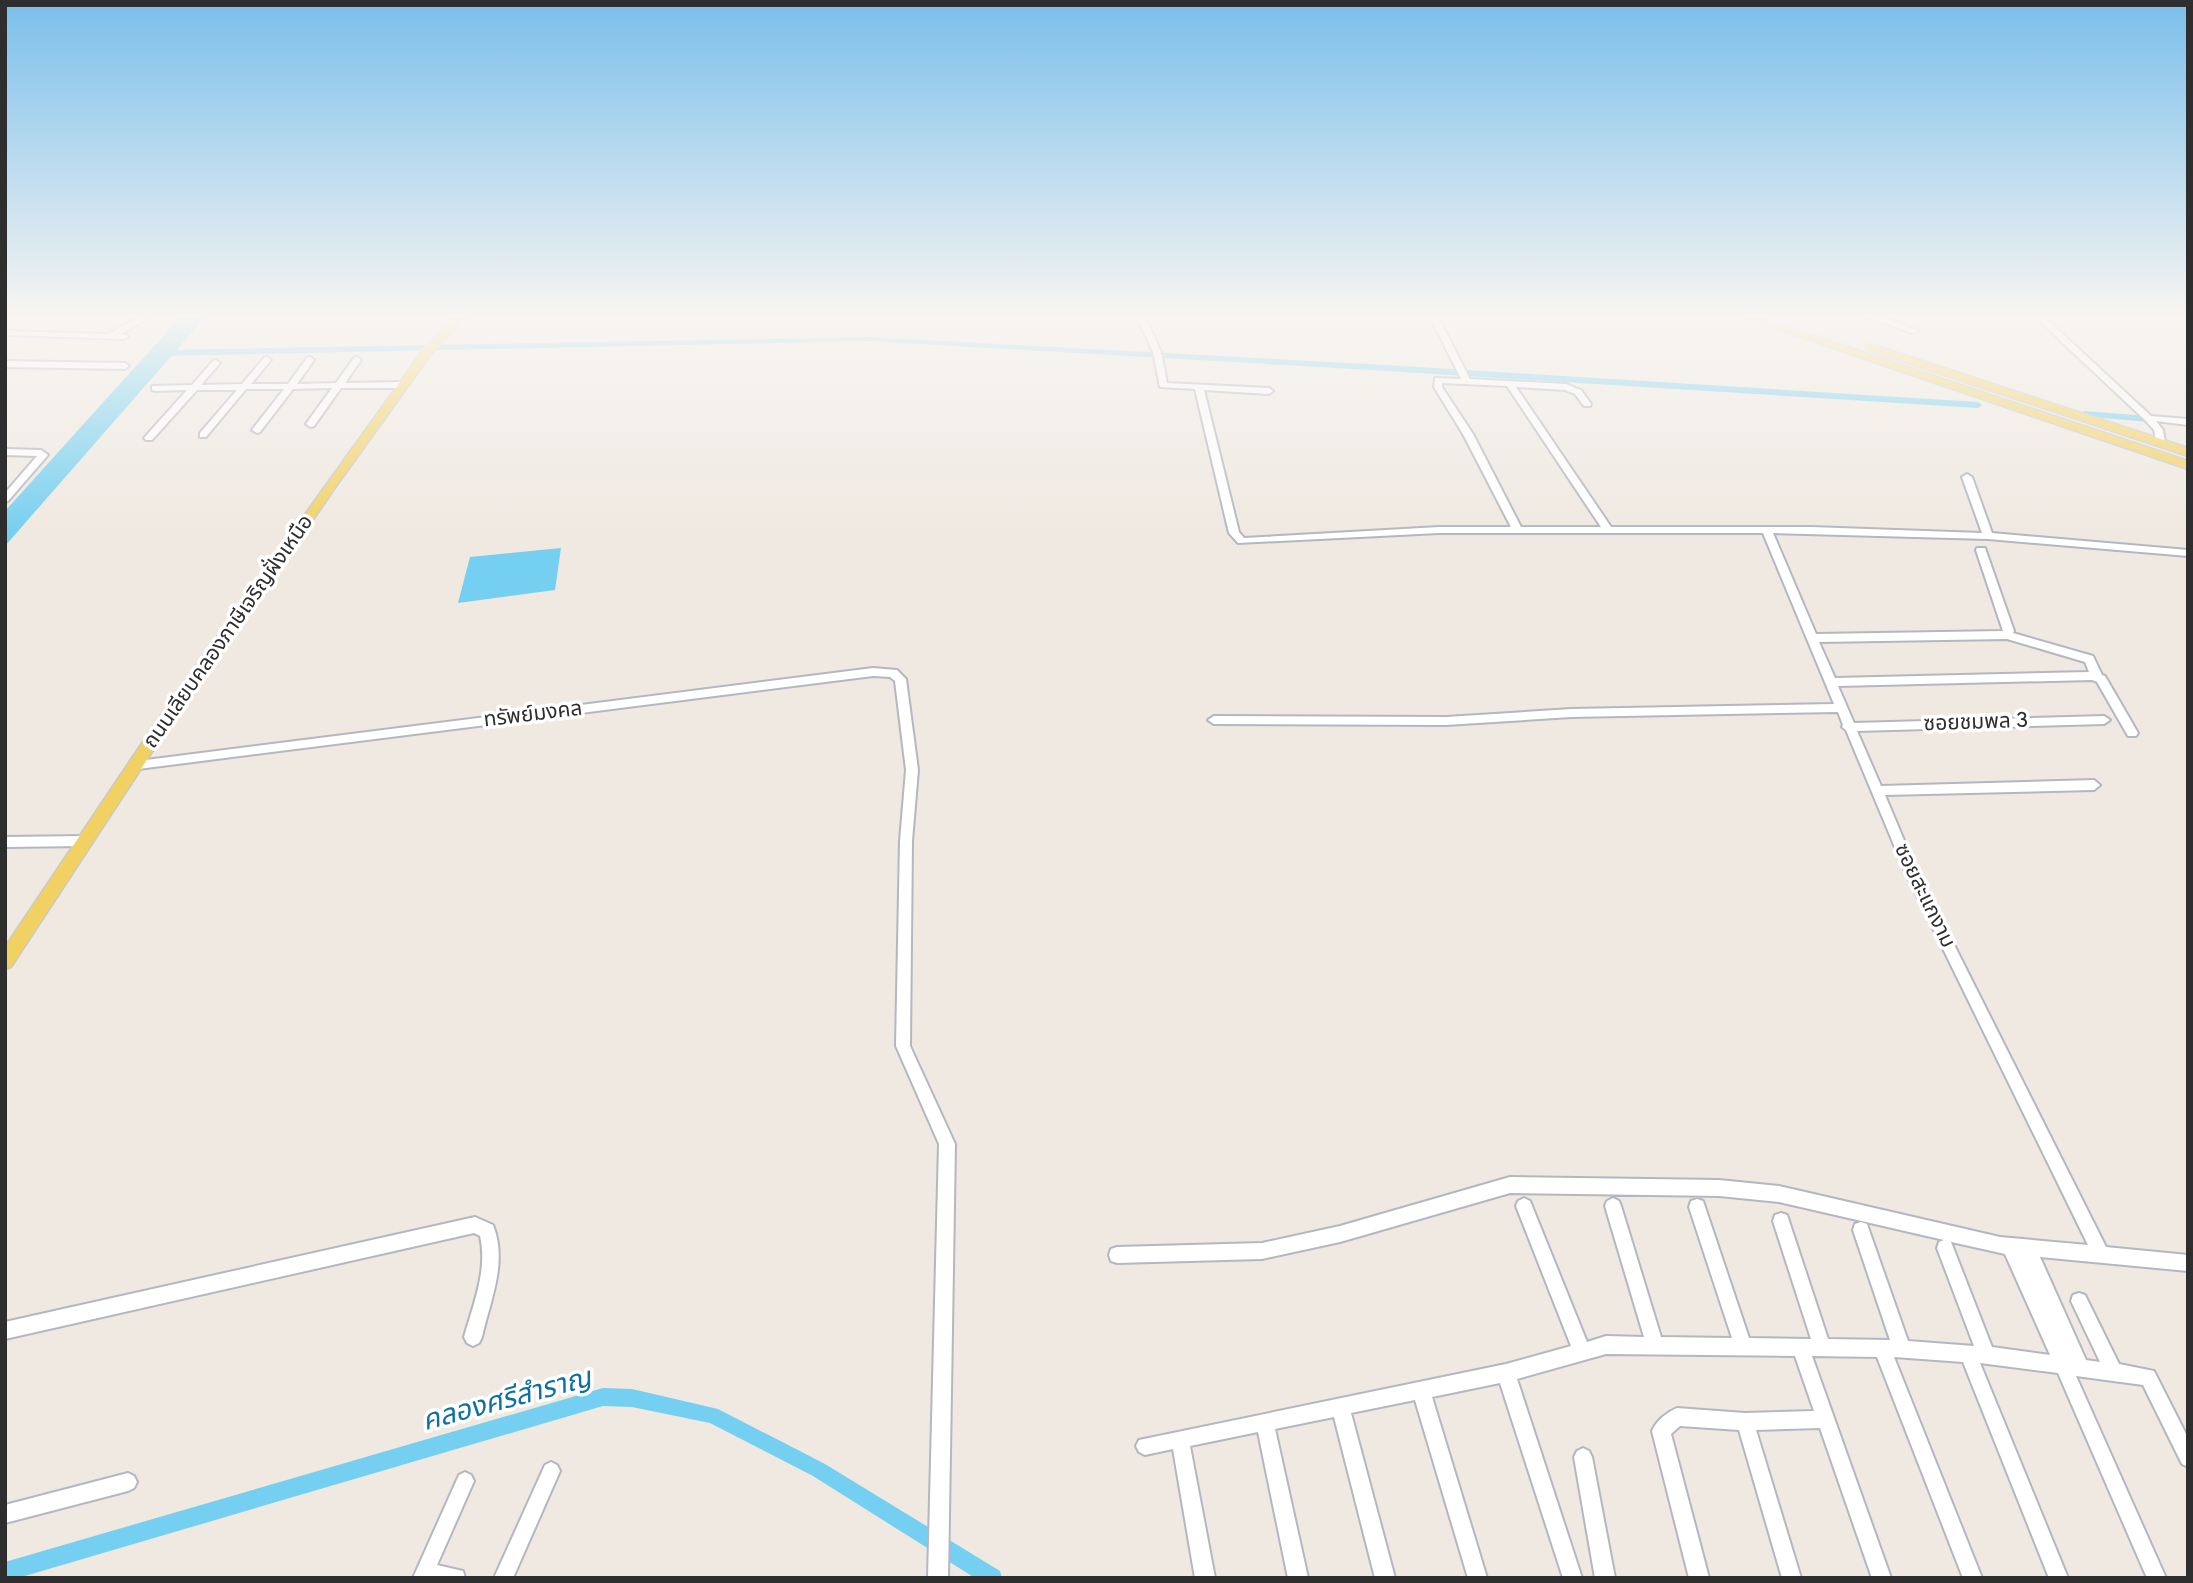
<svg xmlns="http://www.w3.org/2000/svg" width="2193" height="1583" font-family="Overpass,'Noto Sans Thai',sans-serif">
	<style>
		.water { fill: #75cff0 }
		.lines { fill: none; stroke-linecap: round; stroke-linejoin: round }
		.canal { fill: #75cff0; fill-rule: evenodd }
		.minor-casing { stroke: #b4b7c1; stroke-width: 4 }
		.major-casing { stroke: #c9c9c9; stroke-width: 3 }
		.minor { fill: #fff; fill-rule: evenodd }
		.major { fill: #f2d163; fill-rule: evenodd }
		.labels { text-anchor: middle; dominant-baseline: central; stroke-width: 7; stroke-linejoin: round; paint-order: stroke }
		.street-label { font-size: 21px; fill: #2e2e2e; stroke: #fff }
		.near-water-label { font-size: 28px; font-style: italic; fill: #0d6fa3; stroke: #fff }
	</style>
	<rect width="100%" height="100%" fill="#efe9e1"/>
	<path class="water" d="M184,313H209L5,546V511Z
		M561,548L555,590L458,603L470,557Z"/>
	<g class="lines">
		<path class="canal" d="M868,337L1387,365L1978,402L1982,405L1978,408L1387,371L868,341L161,356L157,353L161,350Z
			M2084,411L2160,417L2164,420L2160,423L2081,416L2080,414Z
			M603,1388L632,1389L718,1409L825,1464L1000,1571L1002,1578H975L813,1476L710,1423L632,1407L603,1406L18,1578H5V1562Z"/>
		<defs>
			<path id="minor" d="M1135,313H1143L1161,352L1167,383L1269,388L1273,391L1269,394L1204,390L1239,532L1244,538L1439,527H1511L1463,434L1434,387L1435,378L1461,379L1428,313H1436L1470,379L1566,384L1581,390L1591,404L1590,406H1584L1575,394L1565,390L1516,387L1611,527H1811L1982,533L1962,477L1967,474L1972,477L1992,533L2188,550V556L1988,539L1773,533L1816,634L2003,631L1976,550L1977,548H1985L2014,631L2013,633L2093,656L2102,675L2105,676L2138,733L2136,736H2128L2097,682L2092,680L1838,686L1854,723L2104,716L2110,720L2104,724L1857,731L1881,786L2094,780L2100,785L2094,790L1885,795L1916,869L2106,1247L2188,1255V1271L2040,1257L2086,1360L2100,1362L2071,1301L2073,1295L2079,1293L2085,1295L2119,1364L2154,1371L2188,1438V1467L2182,1464L2143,1385L2076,1376L2166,1578H2147L2058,1373L1980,1363L2068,1578H2049L1963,1362L1894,1357L1982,1578H1963L1877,1357L1812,1356L1891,1578H1872L1820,1428L1756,1430L1801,1578H1782L1739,1430L1680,1426L1671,1434L1709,1578H1689L1652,1431C1656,1421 1667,1412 1677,1408L1745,1413L1814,1411L1795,1356L1606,1354L1517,1379L1582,1578H1563L1500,1383L1432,1397L1487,1578H1468L1415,1400L1351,1413L1395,1578H1375L1334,1417L1275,1429L1308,1578H1288L1258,1432L1190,1446L1215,1578H1195L1173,1449L1145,1455L1139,1452L1136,1446L1139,1440L1506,1364L1571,1346L1516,1206L1518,1201L1524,1198L1530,1201L1587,1342L1606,1336L1644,1337L1605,1206L1607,1201L1613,1198L1619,1201L1621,1206L1661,1337L1732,1338L1689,1207L1691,1201L1697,1199L1703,1201L1705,1207L1749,1338L1811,1339L1773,1221L1775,1215L1781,1213L1787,1215L1789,1221L1828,1339L1890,1340L1853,1230L1855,1224L1861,1222L1867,1224L1869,1230L1908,1341L1974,1346L1937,1248L1939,1242L1944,1240L1779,1202L1719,1196L1510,1193L1340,1242L1262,1259L1117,1263L1111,1261L1109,1255L1111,1249L1117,1247L1262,1243L1340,1226L1510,1177L1719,1180L1779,1186L2000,1237L2088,1245L1904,869L1846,730L1842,727L1843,725L1838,712L1571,717L1446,725L1214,724L1208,720L1214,716L1446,717L1571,709L1834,704L1763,533H1439L1238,543L1229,533L1195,389L1160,387L1153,352ZM1442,383L1507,386L1601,527H1521L1473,434L1442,387ZM2007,639L2085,662L2089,672L1835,678L1819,642ZM1947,1241L2005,1254L2050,1355L1992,1347L1951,1242Z
				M1856,313H1869L1919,331L1912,333Z
				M2031,313H2040L2151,416L2188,419V425L2156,421L2163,430L2165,443L2160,446L2157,445L2154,430L2145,420Z
				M142,316L149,318L120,334L127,335L128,337L124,339L5,335V331L108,334Z
				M267,357L271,360L251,384H288L307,358L310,357L314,360L297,384L336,383L354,358L357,357L361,360L345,383L402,382L406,385L402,388H341L314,426L311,427L306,424L332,388L293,389L260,432L257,433L252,430L284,389H246L206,437H200V433L237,390H197L152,440H146L144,438L187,390L155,391L152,390V386L192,385L213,361L216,360L220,363L201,385L242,384L264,358Z
				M5,361L125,363L129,366L125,369L5,367Z
				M5,449L41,450L48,455L8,501L5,502V493L37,456L5,455Z
				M873,668L897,670L906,679L918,770L912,841L910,1046L955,1144L948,1578H928L939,1144L896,1046L900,841L906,770L895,681L890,677L873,676L138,769L132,765L138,761Z
				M86,836L90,837L92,841L90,845L86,846L5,847V837Z
				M475,1217L493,1225C508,1262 490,1301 482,1337L479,1343L473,1346L467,1343L464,1337C473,1305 488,1270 480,1236L474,1233L5,1339V1322Z
				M1583,1448L1589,1451L1592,1457L1615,1578H1595L1574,1457L1577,1451Z
				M551,1462L557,1465L560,1471L513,1578H494L545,1465Z
				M465,1472L471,1475L474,1481L437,1565L463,1571L465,1578H413L459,1475Z
				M128,1473L134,1476L137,1482L134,1488L128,1491L5,1523V1505Z"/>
			<path id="major" d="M460,313H471L431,354L334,489L211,669L171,723L11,967L5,969V947L161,715L423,350Z
				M1730,313H1747L2188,461V469Z
				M1866,345H1874L2188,448V456L1866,349Z"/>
		</defs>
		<use href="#minor" class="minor-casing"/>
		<use href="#major" class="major-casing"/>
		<use href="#minor" class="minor"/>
		<use href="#major" class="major"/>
	</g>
	<linearGradient id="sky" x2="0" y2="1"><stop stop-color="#7abfeb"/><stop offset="0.59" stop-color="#f8f5f2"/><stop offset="1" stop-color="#f8f5f2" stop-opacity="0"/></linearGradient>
	<rect width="2193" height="535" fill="url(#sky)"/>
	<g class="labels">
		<g class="street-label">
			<text transform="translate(229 632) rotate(-55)">ถนนเลียบคลองภาษีเจริญฝั่งเหนือ</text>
			<text transform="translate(533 715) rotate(-7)">ทรัพย์มงคล</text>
			<text transform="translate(1976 723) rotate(-2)">ซอยชมพล 3</text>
			<text transform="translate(1924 896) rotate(64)">ซอยสะแกงาม</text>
		</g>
		<g class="near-water-label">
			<text transform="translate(507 1401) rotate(-15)">คลองศรีสำราญ</text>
		</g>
	</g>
	<rect width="2193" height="1583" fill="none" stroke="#2e2e2e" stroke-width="14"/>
</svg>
